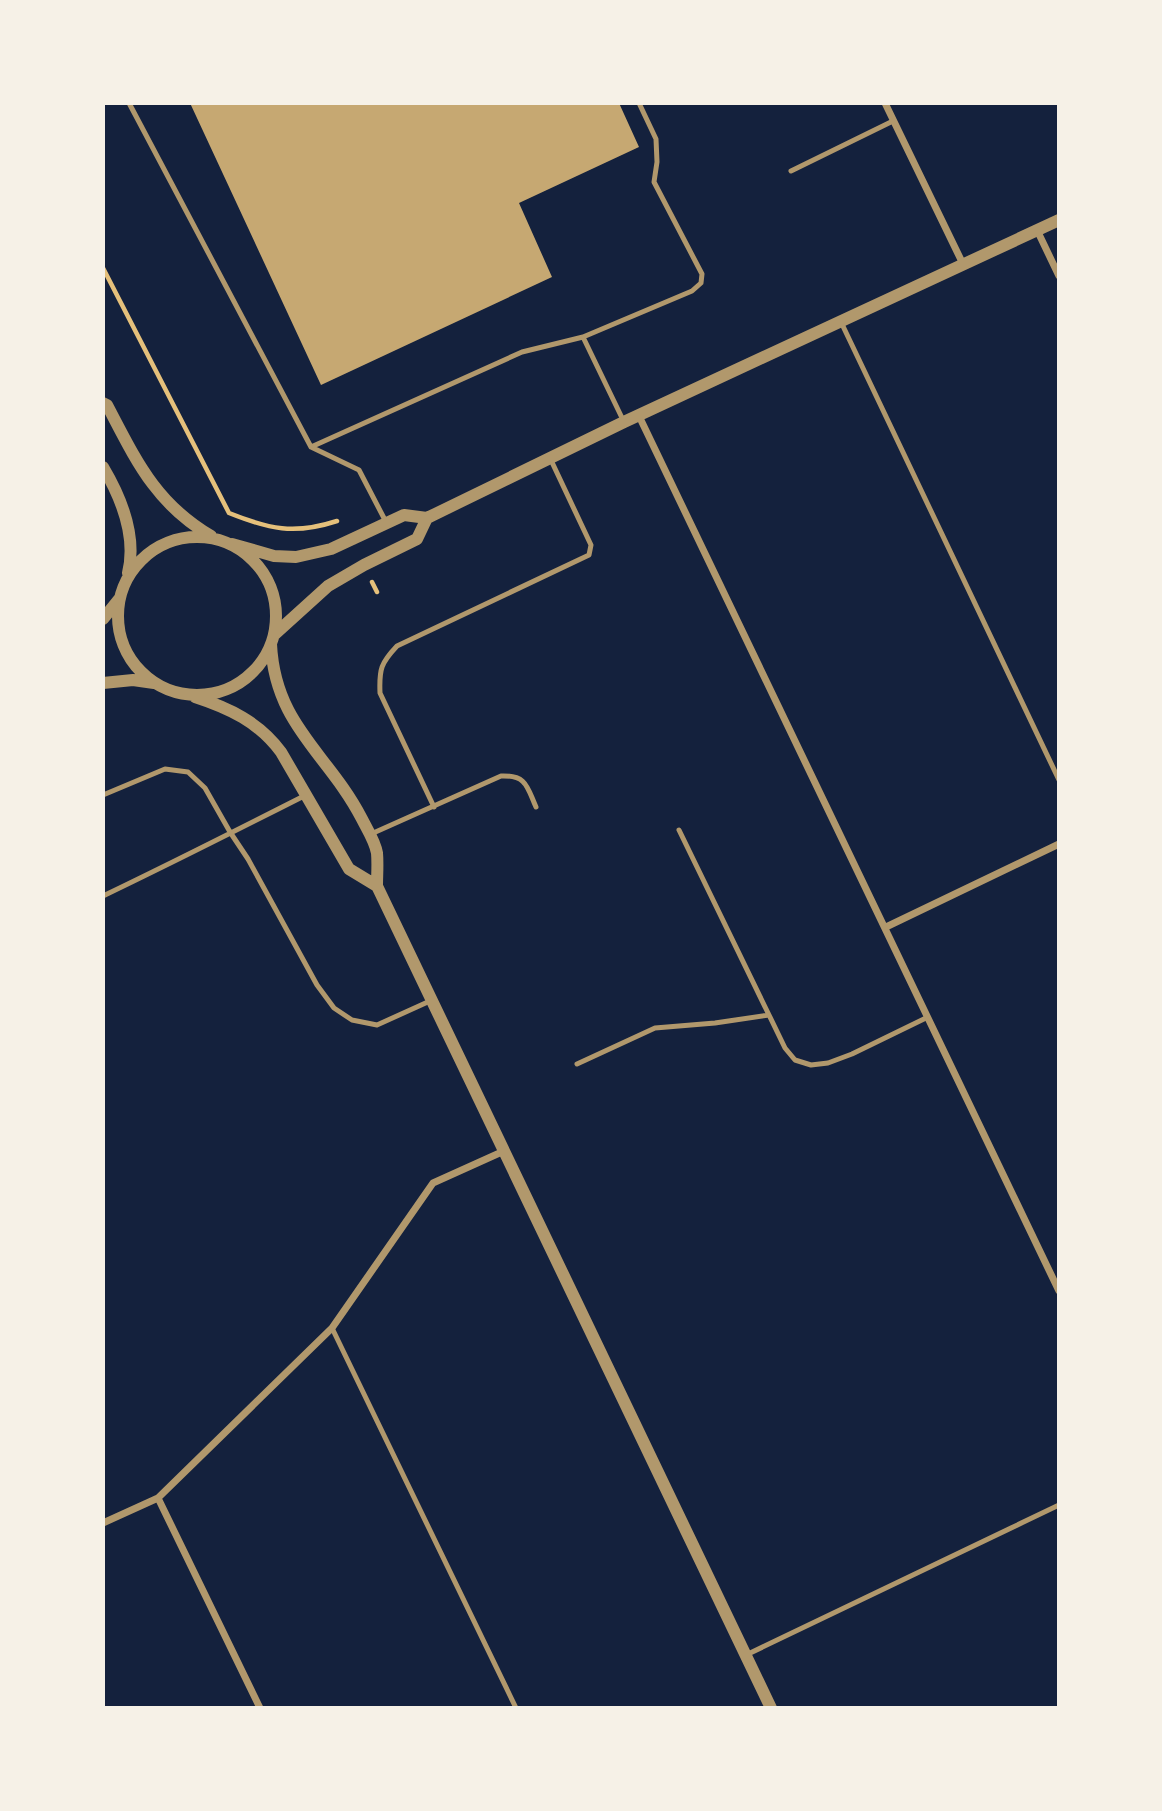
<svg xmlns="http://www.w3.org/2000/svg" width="1162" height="1811" font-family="Commissioner,sans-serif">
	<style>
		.building { fill: #c6a872 }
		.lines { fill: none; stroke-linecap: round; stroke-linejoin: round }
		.path { stroke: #e5c07b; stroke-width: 4.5 }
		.service { stroke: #b1986c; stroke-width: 5 }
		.minor { stroke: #b1986c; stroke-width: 7 }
		.tertiary { stroke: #b1986c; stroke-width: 12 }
	</style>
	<rect width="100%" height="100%" fill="#14213d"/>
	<path class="building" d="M190,103H619L639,147L519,203L552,277L321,385Z"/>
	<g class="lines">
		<path class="path" d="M103,268L229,513C269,529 294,535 337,521
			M372,582L377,592"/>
		<path class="service" d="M129,103L311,447L359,470L386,522
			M791,171L893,121
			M841,322L1059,780
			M583,337L692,291L701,283L702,274L654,182L657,162L656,139L639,103
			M311,447L522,352L583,337L624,422
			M103,795L165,769L188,772L205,788L230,832L248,859L317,985L334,1008L352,1020L377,1025L430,1001
			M434,807L380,693C379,669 381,663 397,646L589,555L591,545L550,458
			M679,830L769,1015L785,1048L795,1060L811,1065L828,1063L852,1054L928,1017
			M371,834L501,776C527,775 527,787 536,807
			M103,896C172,863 239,829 306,795
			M577,1064L655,1028L715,1023L769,1015
			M332,1328L516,1708
			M746,1655L1059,1505"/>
		<path class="minor" d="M885,103L963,264
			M1037,230L1059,276
			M639,416L1059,1291
			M886,927L1059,844
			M158,1498L260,1708
			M103,1523L158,1498L332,1328L433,1183L504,1151"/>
		<path class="tertiary" d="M103,403L107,405C136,460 155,503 211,536
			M103,467C122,499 137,536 128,573
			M118 616a79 79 0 1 1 158 0a79 79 0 1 1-158 0Z
			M232,544L274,556L296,557L331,549L404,515L427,518L624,422L1059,220
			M103,619L120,598
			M275,634L328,586L364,565L417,539L427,518
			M271,644C275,726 328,753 362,819C367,829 375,841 377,853C378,864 377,875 377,886L771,1708
			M103,683L133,680L154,683
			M195,697C229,708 259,722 281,752L349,869L377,886"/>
	</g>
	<rect width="1162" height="1811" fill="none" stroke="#f6f1e7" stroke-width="210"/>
</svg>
